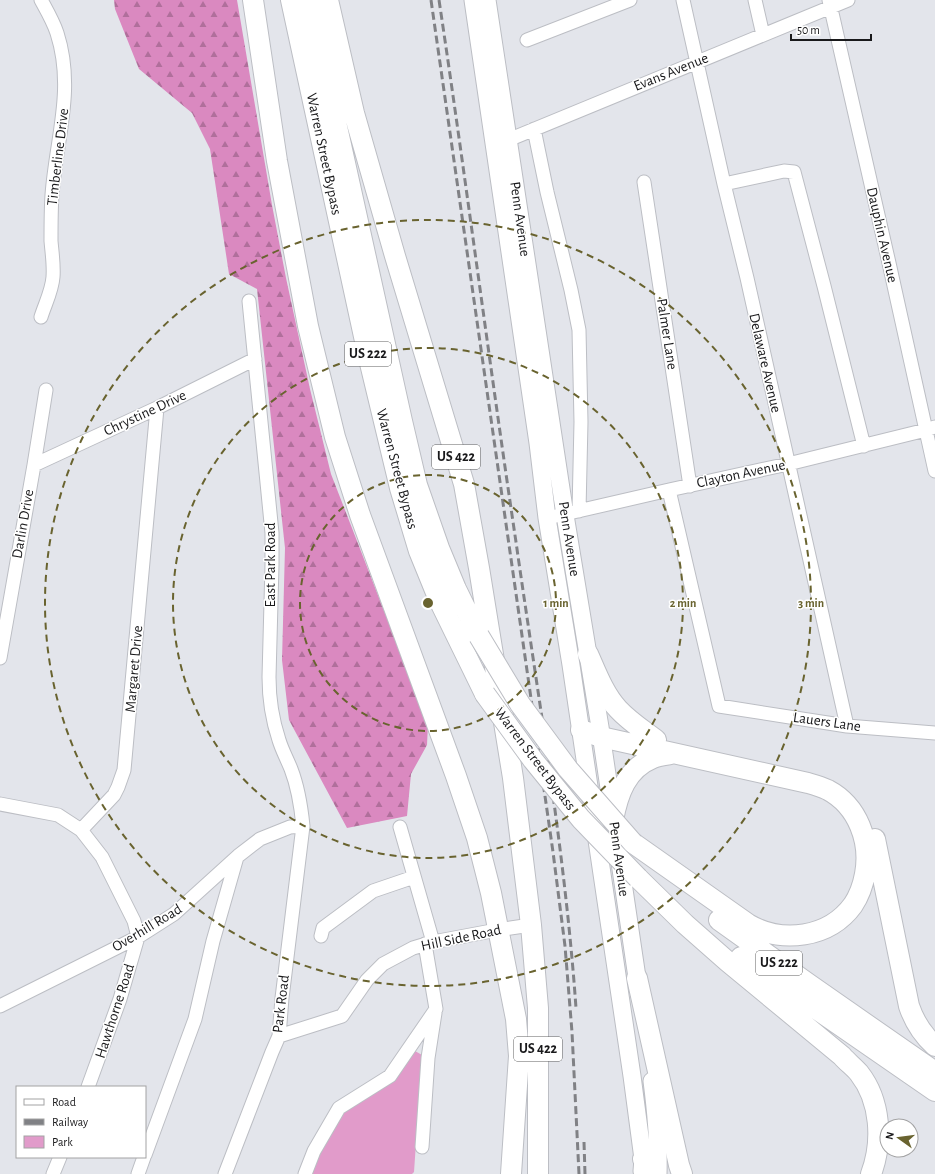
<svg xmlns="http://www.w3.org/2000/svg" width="935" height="1174" font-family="'Alegreya Sans',sans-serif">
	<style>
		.forest { fill: url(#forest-firs) }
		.park { fill: #e19bca }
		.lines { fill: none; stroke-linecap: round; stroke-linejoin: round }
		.minor-casing { stroke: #bcbec4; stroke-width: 15 }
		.major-casing { stroke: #bcbec4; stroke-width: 19 }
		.highway-casing { stroke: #bcbec4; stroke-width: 22 }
		.minor { stroke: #fff; stroke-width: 13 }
		.major { stroke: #fff; stroke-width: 17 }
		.highway { stroke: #fff; stroke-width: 20 }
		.rail { stroke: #808185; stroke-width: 3; stroke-dasharray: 8 4; stroke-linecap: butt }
		.highway-bridge-casing { stroke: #bcbec4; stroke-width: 22; stroke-linecap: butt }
		.highway-bridge { stroke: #fff; stroke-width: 20 }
		.ring { fill: none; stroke: #69632f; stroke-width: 2; stroke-dasharray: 7 5 }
		.labels { text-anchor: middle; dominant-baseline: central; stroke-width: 3; stroke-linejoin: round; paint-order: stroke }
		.shield { fill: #fff; stroke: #5e5e5f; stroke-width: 1 }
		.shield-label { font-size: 14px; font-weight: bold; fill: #19191b }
		.street-label { font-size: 15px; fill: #19191b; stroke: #fff }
		.centre { fill: #69632f; stroke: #fff; stroke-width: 2 }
		.ring-label { font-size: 12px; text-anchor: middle; font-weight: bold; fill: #69632f; stroke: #fff; stroke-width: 3; stroke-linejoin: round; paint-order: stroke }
	</style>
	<defs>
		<pattern id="forest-firs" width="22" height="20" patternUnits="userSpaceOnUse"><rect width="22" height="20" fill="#da89c0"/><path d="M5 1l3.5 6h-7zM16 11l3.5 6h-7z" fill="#b06f9b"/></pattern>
	</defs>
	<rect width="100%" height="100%" fill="#e3e5eb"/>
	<path class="forest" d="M114,0H237L272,205L286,278L310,389L331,474L428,724L427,745L411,774L407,816L347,828L289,720L282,660L285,548L257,289L229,274L210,149L192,113L139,69L115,9Z"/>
	<path class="park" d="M415,1051L422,1055L414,1172L412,1174H310L339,1114L402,1070Z"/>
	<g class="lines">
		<defs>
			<path id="minor" d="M683,0L724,184L747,278L847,726
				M755,0L763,35
				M829,0L889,263L935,471
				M527,40L630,0
				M534,129L547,192L571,290L579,330L581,422L579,511
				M500,142L508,140L848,0
				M644,182L690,486
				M724,184L784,171L794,172L824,286L864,446
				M41,317C45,304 52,291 53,277C54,265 52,253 51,241C51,225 51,210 52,195C56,139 75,89 57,33C53,21 47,11 41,0
				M34,465L157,408L255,359
				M669,490L719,706L847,726L935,733
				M556,516L669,490L788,464L926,430L935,427
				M0,658L34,465L46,390
				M0,804L58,815L81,830L102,857L134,921L138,937L120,999L88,1087
				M400,827L433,942
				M81,830L114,795L118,787L124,770L157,408
				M321,936L323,928L373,891L414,877
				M0,1006L138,937L174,914L238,856L260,839L290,827L303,826
				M279,1036L342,1016L367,980L383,964L413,948L433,942L497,930L531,925
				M422,1147L428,1058L435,1013
				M145,1155L195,1019L213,941L237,857
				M53,1174L60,1157
				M138,1174L144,1157
				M225,1174L272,1052L279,1036L282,998L303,826C301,806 298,787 291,769C287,759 282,750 279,740C272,719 269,698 269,677L272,565V533L249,301
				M305,1174L314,1151L339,1108L390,1076L436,1009L425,944"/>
			<path id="major" d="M473,0L538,443L547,518L571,665L632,1076L643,1159L642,1171
				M487,0L565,515L600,727L639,991
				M652,1081C656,1112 659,1142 658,1174"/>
			<path id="highway" d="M253,0L277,161L308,326L335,437L360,515L456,776L477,838L491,893L516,1019L519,1056L511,1174
				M291,0L368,355L400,488L419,551L439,600L485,694
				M309,0L402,421L417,485L439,548L456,589L479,636
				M328,0L354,113L395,256L464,484L479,568L513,778L531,925L538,1008V1174
				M588,654C596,672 604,694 618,709C629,721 643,730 656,740
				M581,730L601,737L808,783C815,785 822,787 828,790C858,806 871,842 865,874C863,885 859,896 853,905C829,938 782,944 748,924L633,843
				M613,820C618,794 626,769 653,758C658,756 665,755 671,754
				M875,839L909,1006C914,1021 923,1035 935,1046
				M638,878L685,924L727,961L842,1056C847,1062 854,1067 859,1073C881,1101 883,1142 871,1174
				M719,920L810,985L935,1072
				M741,957L935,1091
				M637,978L679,1165L682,1174
				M643,1159L652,1174"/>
		</defs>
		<use href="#minor" class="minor-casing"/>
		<use href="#major" class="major-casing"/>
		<use href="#highway" class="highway-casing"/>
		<use href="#minor" class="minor"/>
		<use href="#major" class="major"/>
		<use href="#highway" class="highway"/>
		<path class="rail" d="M431,0L553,852L565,946L572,1032L579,1174
			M439,0C466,180 489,361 516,542C538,697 565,852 576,1008
			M584,1142L585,1174"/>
		<defs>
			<path id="highway-bridge" d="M479,636L520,704L568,769L633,843
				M485,694L533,760L581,819L638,878"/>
		</defs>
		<use href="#highway-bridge" class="highway-bridge-casing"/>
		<use href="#highway-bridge" class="highway-bridge"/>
	</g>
	<g class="ring">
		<circle cx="428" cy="603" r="128"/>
		<circle cx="428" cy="603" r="255"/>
		<circle cx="428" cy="603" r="383"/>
	</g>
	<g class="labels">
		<g class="shield">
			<rect x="345" y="342" width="46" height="24" rx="3"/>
			<rect x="432" y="445" width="48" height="24" rx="3"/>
			<rect x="756" y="951" width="46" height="24" rx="3"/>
			<rect x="514" y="1037" width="48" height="24" rx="3"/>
		</g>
		<g class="shield-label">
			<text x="368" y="354">US 222</text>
			<text x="456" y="457">US 422</text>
			<text x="779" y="963">US 222</text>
			<text x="538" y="1049">US 422</text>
		</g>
		<g class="street-label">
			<text transform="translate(671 72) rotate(-22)">Evans Avenue</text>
			<text transform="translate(324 154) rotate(78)">Warren Street Bypass</text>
			<text transform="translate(58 157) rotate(-83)">Timberline Drive</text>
			<text transform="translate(520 219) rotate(82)">Penn Avenue</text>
			<text transform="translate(882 235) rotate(77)">Dauphin Avenue</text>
			<text transform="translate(667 334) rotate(81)">Palmer Lane</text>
			<text transform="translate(765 363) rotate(77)">Delaware Avenue</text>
			<text transform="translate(145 413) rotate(-25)">Chrystine Drive</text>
			<text transform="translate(397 469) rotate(75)">Warren Street Bypass</text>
			<text transform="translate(741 474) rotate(-12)">Clayton Avenue</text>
			<text transform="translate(23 524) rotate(-80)">Darlin Drive</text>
			<text transform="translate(569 539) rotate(81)">Penn Avenue</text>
			<text transform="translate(270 565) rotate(-90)">East Park Road</text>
			<text transform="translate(134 669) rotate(-85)">Margaret Drive</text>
			<text transform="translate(827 722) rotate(8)">Lauers Lane</text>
			<text transform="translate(535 759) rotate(53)">Warren Street Bypass</text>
			<text transform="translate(619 859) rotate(82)">Penn Avenue</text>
			<text transform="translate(147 928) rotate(-31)">Overhill Road</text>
			<text transform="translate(461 938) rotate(-12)">Hill Side Road</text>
			<text transform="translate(281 1004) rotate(-83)">Park Road</text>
			<text transform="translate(115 1011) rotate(-72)">Hawthorne Road</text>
		</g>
	</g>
	<circle cx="428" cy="603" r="6" class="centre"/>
	<g class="ring-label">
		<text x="556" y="607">1 min</text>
		<text x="683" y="607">2 min</text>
		<text x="811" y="607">3 min</text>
	</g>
	<rect x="16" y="1086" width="130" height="72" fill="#ffffff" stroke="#a3a3a4"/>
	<rect x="24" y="1099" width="20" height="6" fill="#ffffff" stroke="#a3a3a4"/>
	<text x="52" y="1106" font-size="12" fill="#19191b">Road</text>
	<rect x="24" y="1119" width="20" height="6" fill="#808185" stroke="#a3a3a4"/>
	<text x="52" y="1126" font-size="12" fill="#19191b">Railway</text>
	<rect x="24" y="1136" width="20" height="12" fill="#e19bca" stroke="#a3a3a4"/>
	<text x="52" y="1146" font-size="12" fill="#19191b">Park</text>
	<g transform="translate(899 1138) rotate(284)"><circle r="19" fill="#ffffff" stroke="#a3a3a4"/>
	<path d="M0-3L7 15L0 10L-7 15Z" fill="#69632f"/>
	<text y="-6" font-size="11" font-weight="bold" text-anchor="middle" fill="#19191b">N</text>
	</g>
	<path d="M791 34v6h80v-6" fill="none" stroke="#19191b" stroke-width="2"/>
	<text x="797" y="34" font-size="12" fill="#19191b" stroke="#ffffff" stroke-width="3" paint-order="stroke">50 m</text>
</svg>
